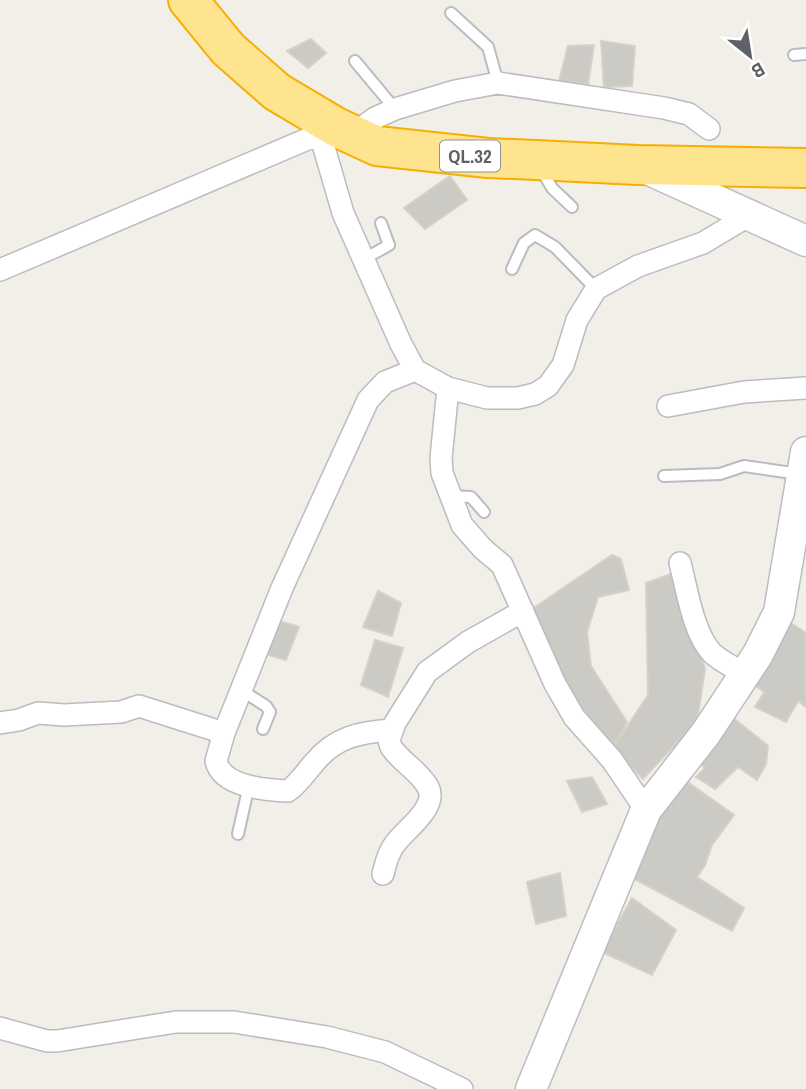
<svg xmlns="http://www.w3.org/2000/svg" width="806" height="1089" font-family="'Archivo Narrow',sans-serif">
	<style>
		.building { fill: #cccac4; stroke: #d7d1c5; stroke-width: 2 }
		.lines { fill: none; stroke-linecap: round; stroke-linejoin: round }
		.lane-casing { stroke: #b9bcc1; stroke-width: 14 }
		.street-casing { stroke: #b9bcc1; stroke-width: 24 }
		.secondary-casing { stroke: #babdc3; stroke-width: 33 }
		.highway-casing { stroke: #f8ae00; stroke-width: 42 }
		.lane { stroke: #fff; stroke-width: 10 }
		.street { stroke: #fff; stroke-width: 21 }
		.secondary { stroke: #fff; stroke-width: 30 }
		.highway { stroke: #ffe490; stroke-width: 38 }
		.labels { text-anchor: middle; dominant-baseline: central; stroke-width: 5; stroke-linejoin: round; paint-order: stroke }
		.shield { fill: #fff; stroke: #8e9195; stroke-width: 2 }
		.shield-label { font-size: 19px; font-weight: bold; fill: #5e6268 }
	</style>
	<rect width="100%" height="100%" fill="#f1efe7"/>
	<path class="building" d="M311,39L326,53L308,68L287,51Z
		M601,41L635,46L632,86L604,87Z
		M594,45L588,84L559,81L568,46Z
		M450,176L467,200L425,229L404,208Z
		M612,555L621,559L629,590L598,597L587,632L591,666L627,722L613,748L590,724L565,686L532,609Z
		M676,572L705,669L697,721L643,779L613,748L648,695L646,583Z
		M378,591L401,603L392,636L363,627Z
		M276,620L299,627L286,660L266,654Z
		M786,620L806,633V707L798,701L786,722L755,707L764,692L752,683Z
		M375,640L403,648L388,697L361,685Z
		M731,716L768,746L766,764L757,780L738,767L715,789L696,777L704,769L701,760Z
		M592,777L607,804L582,812L567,781Z
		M682,778L734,815L712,845L705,865L697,877L744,908L732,931L627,875Z
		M560,873L566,916L536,924L527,882Z
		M632,898L676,930L652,975L602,952Z"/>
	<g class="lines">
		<defs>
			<path id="lane" d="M451,13L488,47L498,83
				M794,55L806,54
				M355,61L395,109
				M541,169L552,188L572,207
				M364,259L389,245L381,223
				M512,269L524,243L535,235L555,247L596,289
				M664,476L720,474L744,466L799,474
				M451,496L471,497L484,512
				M241,690L266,706L270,712L263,729
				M238,834L249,785"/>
			<path id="street" d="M320,134L343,213L401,344L415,370L448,388L487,398H518L535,394L548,386L563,365L577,320L596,289L638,266L703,243L748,216
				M353,134L375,118L395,109L455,91L498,83L664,108L689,114L709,129
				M0,270L331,129
				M448,388L441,458L442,473L462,525L483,549L502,565L555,684L574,717L612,760L646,810
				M668,406L744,392L806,388
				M680,563C687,589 693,633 712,653C720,661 735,668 745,674
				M0,723L19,720L38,713L64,715L121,712L139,706L224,733
				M392,730C360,732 335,737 314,763C306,772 298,784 288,791C266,790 222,787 216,761L224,733L282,588L368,400L385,382L415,370
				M383,874C386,862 389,850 398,840C409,827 438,806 428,787C419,771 401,762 391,747L389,740L395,723L427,672L468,642L523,611
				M0,1028L47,1041H57L176,1022H234L327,1037L385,1052L462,1089"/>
			<path id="secondary" d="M645,168L806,241
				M531,1089L646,810L706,733L758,654L779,612L806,452"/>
			<path id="highway" d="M188,0L228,49L277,92L336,127L377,146L488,158L536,160L638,165L806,168"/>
		</defs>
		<use href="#lane" class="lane-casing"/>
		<use href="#street" class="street-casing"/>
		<use href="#secondary" class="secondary-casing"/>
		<use href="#highway" class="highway-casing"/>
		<use href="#lane" class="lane"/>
		<use href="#street" class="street"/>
		<use href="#secondary" class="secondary"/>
		<use href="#highway" class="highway"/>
	</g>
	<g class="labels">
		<rect class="shield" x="440" y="140.5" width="60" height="31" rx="5"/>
		<g class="shield-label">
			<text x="470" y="156">QL.32</text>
		</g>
	</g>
	<g transform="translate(750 56) rotate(150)" stroke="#ffffff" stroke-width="5" paint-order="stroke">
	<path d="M0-5L12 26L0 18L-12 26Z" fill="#5e6268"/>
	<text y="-10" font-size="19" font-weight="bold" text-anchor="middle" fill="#5e6268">B</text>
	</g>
</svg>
